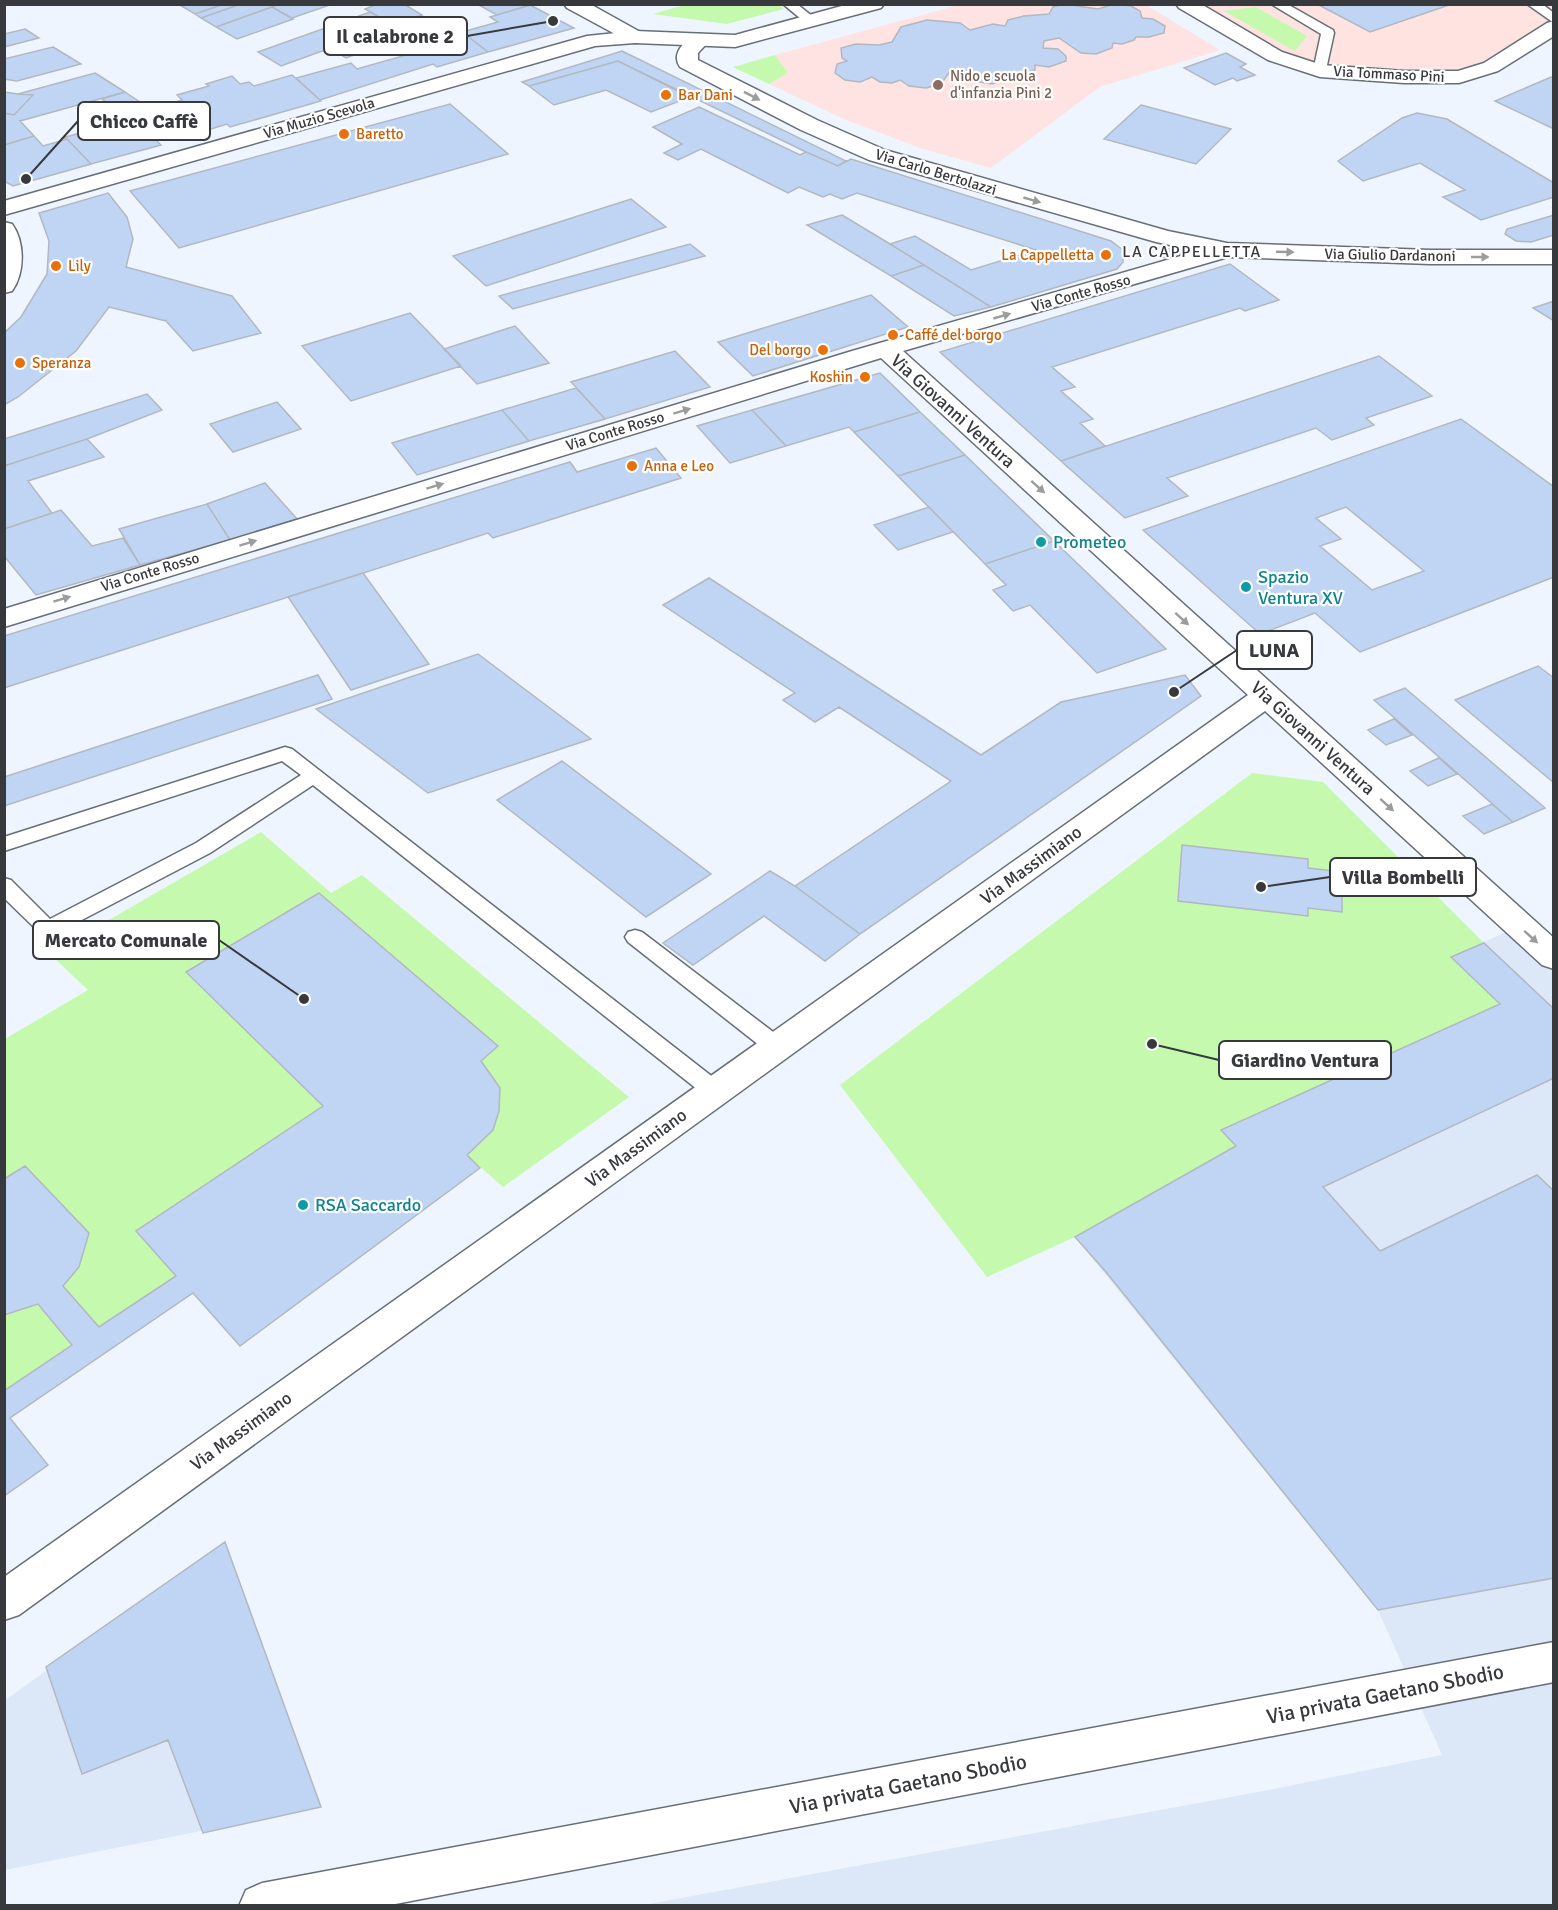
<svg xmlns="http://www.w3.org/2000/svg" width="1558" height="1910" font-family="Signika,sans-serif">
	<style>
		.commercial { fill: #fee3e1 }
		.built { fill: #dce8f7 }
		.education { fill: #fee3e2 }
		.green { fill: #c4f9ae }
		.building { fill: #c0d5f3; stroke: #b1b8c1; stroke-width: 1.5; fill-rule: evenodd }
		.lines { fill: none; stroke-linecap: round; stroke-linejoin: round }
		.service-casing { stroke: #686e76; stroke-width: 3 }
		.minor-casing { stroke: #686e76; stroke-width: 3 }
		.tertiary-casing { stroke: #686e76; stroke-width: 3 }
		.service { fill: #fff; fill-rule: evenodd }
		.minor { fill: #fff; fill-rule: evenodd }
		.tertiary { fill: #fff; fill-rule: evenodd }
		.oneway { fill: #9b9c9e }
		.education-dot { fill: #8d6e63; stroke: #fff; stroke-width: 2 }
		.food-dot { fill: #e8710a; stroke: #fff; stroke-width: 2 }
		.culture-dot { fill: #0f9aa8; stroke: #fff; stroke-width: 2 }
		.labels { text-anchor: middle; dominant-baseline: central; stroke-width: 4.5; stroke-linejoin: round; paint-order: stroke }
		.far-street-label { font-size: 15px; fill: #37393d; stroke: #fff }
		.far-education-label { font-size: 15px; fill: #785e54; stroke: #fff; text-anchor: start }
		.far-food-label { font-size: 15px; fill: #c56008; stroke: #fff; text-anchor: start }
		.far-neighbourhood-label { font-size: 16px; letter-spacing: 1.5px; fill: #37393d; stroke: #fff }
		.street-label { font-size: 18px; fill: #37393d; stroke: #fff }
		.culture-label { font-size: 18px; fill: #0d838f; stroke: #fff; text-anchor: start }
		.near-street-label { font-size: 21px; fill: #37393d; stroke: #fff }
		.leader { fill: none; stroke: #37393d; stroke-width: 2 }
		.callout-dot { fill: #37393d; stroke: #fff; stroke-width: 2 }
		.callout { fill: #fff; stroke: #37393d; stroke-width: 2 }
		.callout-label { font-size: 20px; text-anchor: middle; font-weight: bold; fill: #37393d }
	</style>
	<rect width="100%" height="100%" fill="#eef5ff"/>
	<path class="commercial" d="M1553,4L1554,19L1486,63L1454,72L1402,73L1327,68L1278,53L1195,5Z"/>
	<path class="built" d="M1519,926L1553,957V1905L638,1906L1269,1790L1442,1755L1378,1610L1075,1237L1235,1147L1221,1130L1451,957Z
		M225,1542L321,1807L5,1870L4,1701Z"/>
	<path class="education" d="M959,5H1146L1220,50L1100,87L991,168L920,148L846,120L769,84L788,73L775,55Z"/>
	<path class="green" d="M688,4H778L784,9L727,24L653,14Z
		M1256,7L1307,36L1295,51L1224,11Z
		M775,55L788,73L769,84L733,67Z
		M1252,773L1323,782L1484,943L1452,957L1500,1004L1222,1130L1236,1146L1075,1237L987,1277L840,1085Z
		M261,832L331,893L362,875L629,1097L503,1187L467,1155L493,1130L499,1111L500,1088L481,1061L498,1046L319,893L186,972L323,1106L136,1230L176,1276L99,1327L63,1286L79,1267L89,1233L5,1179V1039L88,990L50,954Z
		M38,1304L72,1345L5,1391V1315Z"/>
	<path class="building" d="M178,4H224L195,14Z
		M224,4H241L201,18L195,14Z
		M241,4H280L216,27L201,18Z
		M280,4H325L327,6L292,18L272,7Z
		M377,4H404L422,15L394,25L365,9Z
		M477,4H526L528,6L497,15Z
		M1063,4L1098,9L1114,4L1131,6L1140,11L1142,18L1153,19L1165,26L1164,33L1149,37H1136L1134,40L1122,44L1113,43L1112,48L1096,54L1081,53L1059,38L1044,41L1043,48L1058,49L1066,56V61L1049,67L1035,65V70L1023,74L1011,72L1009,79L992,84L974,81L962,70H951L941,84L926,88L909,86L900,80L892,83L880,82L872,77L860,82L845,80L835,73L837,64L847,61L842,58L841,48L856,44L879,45L892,42L901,27L927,20L960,23L970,30L993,24L1005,26L1008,20L1024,16L1049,14L1053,7Z
		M1317,4H1452L1370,32Z
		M530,5L574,28L488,52L462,32L498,22L490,17Z
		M272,7L293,19L237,39L216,27Z
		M370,12L394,25L281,66L258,52Z
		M394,25L410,34L346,58L329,48Z
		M25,29L39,38L4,47V34Z
		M462,32L488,52L437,67L433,64L320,100L296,78L351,63L357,69L417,52L411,46Z
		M53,47L81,64L17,81L4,79V59Z
		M622,51L846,161L838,166L806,152L618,61L529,86L522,82Z
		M1226,53L1246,64L1240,67L1255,75L1237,81L1233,78L1215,85L1184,68Z
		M618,61L690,97L651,112L606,90L554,105L529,86Z
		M95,73L125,92L20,121L34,136L4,145V113L14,115L33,95L18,94Z
		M292,75L321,101L230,127L227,124L208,130L202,123L196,125L172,103L182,100L177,95L209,86L206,84L232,76L240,84L249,82L254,86Z
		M1551,77L1554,78V129L1495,101Z
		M4,92L18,94L33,95L14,115L4,113Z
		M125,92L143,104L152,113L130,120L102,99Z
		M450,104L508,154L179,248L130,191Z
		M1141,105L1231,129L1196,164L1104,139Z
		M699,107L800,155L806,152L838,166L851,159L1111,241L1123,250V262L1117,269L991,307L890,244L915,236L971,270L1036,250L857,193L842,199L830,194L823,197L799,187L788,193L701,149L678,160L664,153L682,144L653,127Z
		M1417,113L1447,119L1554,183V197L1481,220L1443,197L1465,190L1420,163L1363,181L1338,161L1402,118Z
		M134,118L161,145L91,164L67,139L62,138Z
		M34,136L43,146L67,139L91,164L13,186L4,181V145Z
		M108,193L127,217L133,239L126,267L232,296L261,333L193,351L166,321L109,307L76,351L18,397L4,405V333L21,317L47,274L49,241L39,213Z
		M631,199L666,227L486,286L453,256Z
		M842,215L890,244L924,265L891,276L807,225Z
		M1554,215V235L1531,242L1516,241L1505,234L1507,229Z
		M690,244L705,256L513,309L499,296Z
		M1166,248L1182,253L1174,261L1158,256Z
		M1230,264L1279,300L1245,311L1240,308L1052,367L1075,387L1061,391L1093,419L1080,423L1105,446L1061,461L940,352Z
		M924,265L991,307L954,316L891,276Z
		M871,295L908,327L753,376L718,342Z
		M1554,301V321L1533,308Z
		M410,313L461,366L351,401L302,346Z
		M515,326L549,363L477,384L444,349Z
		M675,351L710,387L605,419L571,382Z
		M1379,356L1432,396L1366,418L1374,425L1332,440L1316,428L1167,478L1188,496L1125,518L1061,461Z
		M880,373L920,412L854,432L849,427L786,446L752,410Z
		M576,388L605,419L529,441L502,410Z
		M147,394L162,410L87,439L4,466V439Z
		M277,402L301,429L233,452L210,424Z
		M502,410L529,441L417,475L392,443Z
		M752,410L786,446L730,463L697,426Z
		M920,412L965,455L898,476L854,432Z
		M1461,419L1554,487V577L1360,652L1315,613L1260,634L1143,530ZM1346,507L1424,571L1372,590L1320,546L1341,539L1316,518Z
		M87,439L104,457L28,481L52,513L4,529V466Z
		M656,448L681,478L493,538L488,533L4,688V636L570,462L577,472Z
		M965,455L1054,541L985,564L898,476Z
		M265,483L297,519L230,540L207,504Z
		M207,504L230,540L140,565L119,529Z
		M929,507L953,532L898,550L874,525Z
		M61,510L92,546L123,538L140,565L36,595L4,556V529Z
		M1054,541L1166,649L1097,673L1030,605L1013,611L993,590L1006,585L985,564Z
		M363,573L429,664L351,690L288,597Z
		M709,578L981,755L1061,702L1185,675L1201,696L860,934L795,886L951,781L839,707L815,722L783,700L795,693L663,605Z
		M478,654L591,739L428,793L316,709Z
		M1538,666L1554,678V783L1455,700Z
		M318,675L332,699L4,806V777Z
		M1405,688L1545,808L1513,822L1374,700Z
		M1394,719L1412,735L1386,745L1368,730Z
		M1439,758L1457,774L1428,786L1410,771Z
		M562,761L711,874L646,917L497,800Z
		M1492,804L1513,822L1484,834L1463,816Z
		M1182,845L1308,859V868L1342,872V912L1308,908V916L1178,901Z
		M770,871L795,886L860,934L825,961L764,916L693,965L663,943Z
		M319,893L498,1046L481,1061L500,1088L499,1111L493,1130L467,1155L480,1168L240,1346L193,1293L10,1418L48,1465L4,1496V1391L72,1345L38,1304L4,1315V1179L25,1166L89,1233L79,1267L63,1286L99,1327L176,1276L136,1231L323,1106L186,972Z
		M1484,943L1554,1009V1078L1323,1187L1380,1251L1537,1175L1554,1191V1578L1378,1610L1106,1272L1075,1237L1236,1146L1221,1130L1500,1004L1451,957Z
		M225,1542L321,1807L203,1833L168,1740L82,1774L46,1667Z"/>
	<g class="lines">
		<defs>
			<path id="service" d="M783,4H797L818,21L817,24H807Z
				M1271,4H1287L1333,30L1334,33L1325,74L1320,75L1313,71L1321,34Z
				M1527,4H1542L1554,13V23Z
				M285,747L292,749L723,1085L726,1091L723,1097L715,1099L707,1097L313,785L210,853L55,934L48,936L41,934L4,898V878L11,880L50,919L196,843L301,775L282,761L4,851V837Z
				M635,930L642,932L785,1041L788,1047L785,1053L777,1055L769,1053L628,942L625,937L628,932Z"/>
			<path id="minor" d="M564,4H590L642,33L645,37L642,41H628L567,8Z
				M1176,4H1201L1282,52L1322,65L1404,71H1458L1484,63L1547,23L1554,21V36L1498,71L1459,83H1404L1320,77L1268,60L1179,8Z
				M700,34L707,36L710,40L698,53V60L817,120L885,150L1168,231L1227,243L1431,250H1554V264H1431L1228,257L903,351L1554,938V969L1542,965L1265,711L19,1615L4,1620V1577L1248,695L881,358L4,627V609L852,351L1198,251L1156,242L869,160L801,130L680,67C670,53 687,37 700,34Z"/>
			<path id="tertiary" d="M849,4H884L881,8L735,47L635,43L595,46L4,215V201L587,36L635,31L735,35Z
				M4,222L12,224C25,242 25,273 12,291L4,293Z
				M1554,1642V1682L385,1906H239L246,1890L262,1883Z"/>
		</defs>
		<use href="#service" class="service-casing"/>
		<use href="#minor" class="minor-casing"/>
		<use href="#tertiary" class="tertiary-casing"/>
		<use href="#service" class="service"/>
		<use href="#minor" class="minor"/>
		<use href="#tertiary" class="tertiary"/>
	</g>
	<defs><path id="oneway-solid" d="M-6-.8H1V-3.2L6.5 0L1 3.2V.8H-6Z" transform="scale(1.5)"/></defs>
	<g class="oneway">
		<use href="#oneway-solid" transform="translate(752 96) rotate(27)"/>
		<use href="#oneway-solid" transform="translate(1032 200) rotate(16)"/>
		<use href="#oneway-solid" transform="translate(1285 252) rotate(2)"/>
		<use href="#oneway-solid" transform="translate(1480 257)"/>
		<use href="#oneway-solid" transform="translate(1002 316) rotate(-16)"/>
		<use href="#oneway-solid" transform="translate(682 411) rotate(-17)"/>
		<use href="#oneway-solid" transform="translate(435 486) rotate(-17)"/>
		<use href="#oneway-solid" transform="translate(1038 487) rotate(42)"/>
		<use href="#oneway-solid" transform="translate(248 543) rotate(-17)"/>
		<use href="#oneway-solid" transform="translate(62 599) rotate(-17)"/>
		<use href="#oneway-solid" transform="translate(1182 619) rotate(42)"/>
		<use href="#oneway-solid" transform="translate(1387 805) rotate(42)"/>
		<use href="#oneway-solid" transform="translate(1531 937) rotate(42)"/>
	</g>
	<circle class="education-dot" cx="938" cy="85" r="6"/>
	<g class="food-dot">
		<circle cx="666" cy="95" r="6"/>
		<circle cx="344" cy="134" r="6"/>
		<circle cx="1106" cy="255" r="6"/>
		<circle cx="56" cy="266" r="6"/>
		<circle cx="893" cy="335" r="6"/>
		<circle cx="823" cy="350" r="6"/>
		<circle cx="20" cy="363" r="6"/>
		<circle cx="865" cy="377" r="6"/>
		<circle cx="632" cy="466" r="6"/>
	</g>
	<g class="culture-dot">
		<circle cx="1041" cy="542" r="6"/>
		<circle cx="1246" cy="587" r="6"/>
		<circle cx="303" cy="1205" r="6"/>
	</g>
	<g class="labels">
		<g class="far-street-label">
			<text transform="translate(1389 74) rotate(3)">Via Tommaso Pini</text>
			<text transform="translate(319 118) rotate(-16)">Via Muzio Scevola</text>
			<text transform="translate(936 172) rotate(17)">Via Carlo Bertolazzi</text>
			<text transform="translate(1390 255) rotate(1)">Via Giulio Dardanoni</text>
			<text transform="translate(1081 293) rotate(-16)">Via Conte Rosso</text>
			<text transform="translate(615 431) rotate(-17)">Via Conte Rosso</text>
			<text transform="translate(150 572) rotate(-17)">Via Conte Rosso</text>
		</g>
		<g class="far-education-label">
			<text x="950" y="76">Nido e scuola<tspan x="950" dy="17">d'infanzia Pini 2</tspan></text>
		</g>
		<g class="far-food-label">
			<text x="678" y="95">Bar Dani</text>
			<text x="356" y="134">Baretto</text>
			<text x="1094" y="255" text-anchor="end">La Cappelletta</text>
			<text x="68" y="266">Lily</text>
			<text x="905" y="335">Caffé del borgo</text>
			<text x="811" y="350" text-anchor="end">Del borgo</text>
			<text x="32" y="363">Speranza</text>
			<text x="853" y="377" text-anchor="end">Koshin</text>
			<text x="644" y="466">Anna e Leo</text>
		</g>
		<g class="far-neighbourhood-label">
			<text x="1192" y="252">LA CAPPELLETTA</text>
		</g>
		<g class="street-label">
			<text transform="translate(953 411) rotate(42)">Via Giovanni Ventura</text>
			<text transform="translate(1313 738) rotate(42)">Via Giovanni Ventura</text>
			<text transform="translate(1031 865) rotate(-36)">Via Massimiano</text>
			<text transform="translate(636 1148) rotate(-36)">Via Massimiano</text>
			<text transform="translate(241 1431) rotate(-36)">Via Massimiano</text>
		</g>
		<g class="culture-label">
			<text x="1053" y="542">Prometeo</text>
			<text x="1258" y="577">Spazio<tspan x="1258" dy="21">Ventura XV</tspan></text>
			<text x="315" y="1205">RSA Saccardo</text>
		</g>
		<g class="near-street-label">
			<text transform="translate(1385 1694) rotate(-11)">Via privata Gaetano Sbodio</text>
			<text transform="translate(908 1784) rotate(-11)">Via privata Gaetano Sbodio</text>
		</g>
	</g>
	<path class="leader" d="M553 21L467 36M26 179L78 121M1174 692L1237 650M1261 887L1330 877M304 999L219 940M1152 1044L1219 1060"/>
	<g class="callout-dot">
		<circle cx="553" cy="21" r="6"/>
		<circle cx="26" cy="179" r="6"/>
		<circle cx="1174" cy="692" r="6"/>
		<circle cx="1261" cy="887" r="6"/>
		<circle cx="304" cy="999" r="6"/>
		<circle cx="1152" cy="1044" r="6"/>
	</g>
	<g class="callout">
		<rect x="324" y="17" width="143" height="38" rx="6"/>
		<rect x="78" y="102" width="132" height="38" rx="6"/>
		<rect x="1237" y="631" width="75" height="38" rx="6"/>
		<rect x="1330" y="858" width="146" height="38" rx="6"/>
		<rect x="33" y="921" width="186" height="38" rx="6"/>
		<rect x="1219" y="1041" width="172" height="38" rx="6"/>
	</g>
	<g class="callout-label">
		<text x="395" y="43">Il calabrone 2</text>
		<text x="144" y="128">Chicco Caffè</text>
		<text x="1274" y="657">LUNA</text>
		<text x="1403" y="884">Villa Bombelli</text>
		<text x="126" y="947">Mercato Comunale</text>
		<text x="1305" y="1067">Giardino Ventura</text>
	</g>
	<rect width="1558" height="1910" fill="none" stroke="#37393d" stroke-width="12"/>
</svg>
